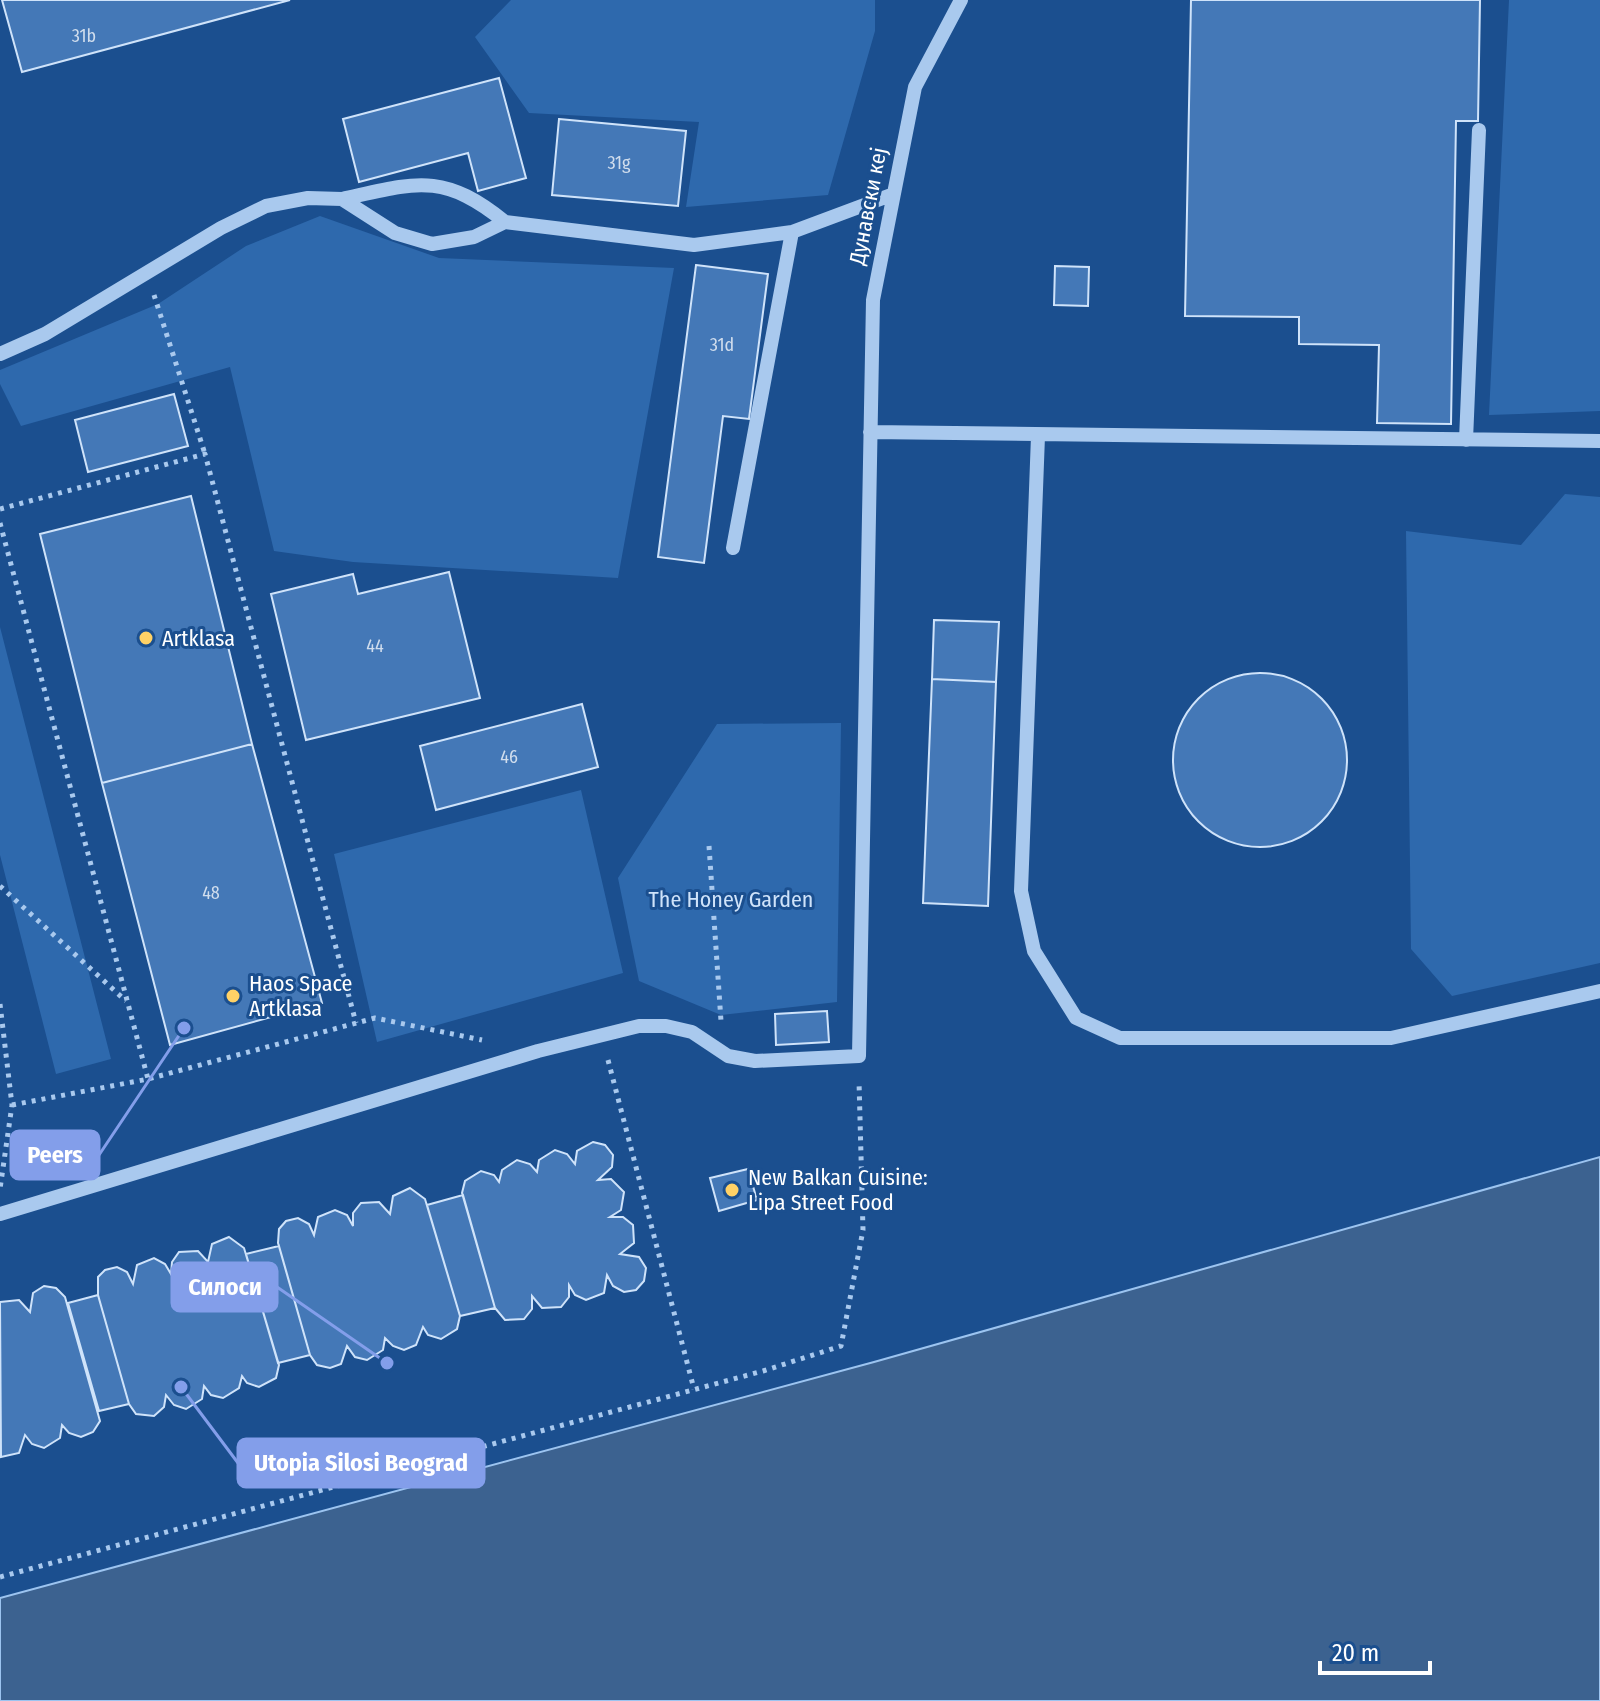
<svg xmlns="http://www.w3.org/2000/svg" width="1600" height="1701" font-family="'Fira Sans Condensed',sans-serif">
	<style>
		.green { fill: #2e69ad }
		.water { fill: #3c6290; stroke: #9cc4f0; stroke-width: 2 }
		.building { fill: #4478b7; stroke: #cfe3fa; stroke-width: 2 }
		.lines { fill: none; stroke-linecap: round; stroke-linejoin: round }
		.path { stroke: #a9c9ee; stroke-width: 5; stroke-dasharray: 4 6; stroke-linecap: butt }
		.minor { stroke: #a9c9ee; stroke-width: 14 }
		.poi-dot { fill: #ffd166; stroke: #1b4f8f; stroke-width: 3 }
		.labels { text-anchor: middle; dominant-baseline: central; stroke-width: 6; stroke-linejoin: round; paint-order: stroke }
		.number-label { font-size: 18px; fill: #d0dded }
		.street-label { font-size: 22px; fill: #fff; stroke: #1b4f8f }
		.poi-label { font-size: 22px; fill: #fff; stroke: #1b4f8f; text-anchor: start }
		.park-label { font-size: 22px; fill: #cfe3fa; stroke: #1b4f8f }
		.leader { fill: none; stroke: #839eea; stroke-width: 3 }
		.callout-dot { fill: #839eea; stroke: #1b4f8f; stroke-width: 3 }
		.callout { fill: #839eea; stroke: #839eea; stroke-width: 3 }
		.callout-label { font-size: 24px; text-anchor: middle; font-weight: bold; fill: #fff }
	</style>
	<rect width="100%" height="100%" fill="#1b4f8f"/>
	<path class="green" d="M511,0H875V31L828,195L686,207L699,122L529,113L475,37Z
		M1509,0H1600V411L1489,415Z
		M320,216L439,258L674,268L618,578L353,562L274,551L230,367L21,426L0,384V370L158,304L246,246Z
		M1565,494L1600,497V963L1452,996L1411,949L1406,531L1521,545Z
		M0,627L111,1059L56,1074L0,855Z
		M841,723L837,1002L721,1015L639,981L618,878L717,724Z
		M581,790L623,973L377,1042L334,854Z"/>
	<path class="water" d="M1600,1157V1701H0V1598L874,1362Z"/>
	<path class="building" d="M2,0H290L22,72Z
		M1191,0H1480L1478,121H1456L1451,424L1377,423L1379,345L1299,344V317L1185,316Z
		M499,78L526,178L478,191L468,153L359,182L343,119Z
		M559,119L686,131L678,206L552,195Z
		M696,265L768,274L749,419L723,416L704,563L658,557Z
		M1055,266L1089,267L1088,306L1054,305Z
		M174,394L188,446L88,472L75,420Z
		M191,496L252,744L102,783L40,534Z
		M449,572L480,698L306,740L271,594L353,574L358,594Z
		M934,620L999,622L996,682L932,679Z
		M1173 760a87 87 0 1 1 174 0a87 87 0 1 1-174 0Z
		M932,679L996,682L988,906L923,903Z
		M582,704L598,767L436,810L420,746Z
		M252,744L322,1003L170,1045L102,783Z
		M827,1011L829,1042L776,1045L775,1014Z
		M593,1142L605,1145L613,1155L612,1167L598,1180L611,1179L624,1192L621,1210L610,1217H623L633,1225L634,1243L620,1254L639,1257L646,1268L644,1281L636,1290L624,1292L613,1286L607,1275L604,1293L586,1300L575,1295L569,1285V1297L561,1307L542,1308L532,1296V1309L524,1319L505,1320L495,1308L462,1193L465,1181L481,1171L494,1175L499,1182L502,1170L517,1160L530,1164L537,1172L539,1160L555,1150L567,1154L575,1164L577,1151Z
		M748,1169L757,1200L719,1211L710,1178Z
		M410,1188L425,1199L460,1316L457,1329L441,1339L428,1335L423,1327L416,1345L404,1350L393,1346L385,1338L383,1350L367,1360L355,1357L347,1346L341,1364L330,1368L317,1365L310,1355L278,1243L279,1229L286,1221L298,1218L309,1224L314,1235L318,1217L335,1210L347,1215L353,1226V1213L361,1203L379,1202L390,1214L393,1196Z
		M463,1195L495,1308L460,1316L427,1205Z
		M229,1237L244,1248L279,1365L276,1378L259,1387L247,1383L242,1376L239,1388L223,1398L211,1395L204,1386L202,1399L186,1409L174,1405L166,1395L164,1407L154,1416L136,1414L129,1404L98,1295V1277L105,1270L117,1267L127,1272L133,1284L137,1265L154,1258L165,1264L171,1274L172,1262L179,1252L198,1251L208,1262L212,1244Z
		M279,1246L310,1355L278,1363L246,1254Z
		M44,1286L56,1288L65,1297L100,1421L93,1432L81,1437L69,1433L62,1425L60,1438L44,1448L32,1444L25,1435L19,1453L1,1457L0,1302L19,1300L30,1312L33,1293Z
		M98,1295L129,1404L99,1411L68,1303Z"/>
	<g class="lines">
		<path class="path" d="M154,295L205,454
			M0,509L205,454L356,1023
			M0,523L148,1079
			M709,846L721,1021
			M0,886L126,1001
			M0,1004L12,1105L0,1189
			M608,1060L694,1389
			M12,1105L148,1079L375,1018L482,1040
			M0,1577L763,1371L841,1346L863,1230L859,1081"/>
		<path class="minor" d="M342,199C415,183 442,171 505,222
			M0,354L45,334L221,228L266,206L308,198L342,199L395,233L432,244L474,237L505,222L694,245L792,232L891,195
			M870,432L1600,441
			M1038,436L1021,891L1034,951L1076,1018L1120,1038H1391L1600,991
			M1466,440L1479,130
			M733,548L792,232
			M0,1214L538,1051L639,1026H666L692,1032L728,1056L755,1061L859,1056L873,300L915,87L961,0"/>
	</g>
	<g class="poi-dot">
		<circle cx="146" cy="638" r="8"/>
		<circle cx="233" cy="996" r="8"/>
		<circle cx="732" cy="1190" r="8"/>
	</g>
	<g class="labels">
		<g class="number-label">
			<text x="84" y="36">31b</text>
			<text x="619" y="163">31g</text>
			<text x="722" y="345">31d</text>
			<text x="375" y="646">44</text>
			<text x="509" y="757">46</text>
			<text x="211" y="893">48</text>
		</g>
		<g class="street-label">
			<text transform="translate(868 206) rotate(-79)">Дунавски кеј</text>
		</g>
		<g class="poi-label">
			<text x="162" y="638">Artklasa</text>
			<text x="249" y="983">Haos Space<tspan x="249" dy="25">Artklasa</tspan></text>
			<text x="748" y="1177">New Balkan Cuisine:<tspan x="748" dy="25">Lipa Street Food</tspan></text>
		</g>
		<g class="park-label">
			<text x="731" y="899">The Honey Garden</text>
		</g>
	</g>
	<path class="leader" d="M184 1028L99 1155M387 1363L277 1287M181 1387L238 1463"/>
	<g class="callout-dot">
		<circle cx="184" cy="1028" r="8"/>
		<circle cx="387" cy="1363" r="8"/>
		<circle cx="181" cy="1387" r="8"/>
	</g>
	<g class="callout">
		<rect x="11" y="1131" width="88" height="48" rx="8"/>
		<rect x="172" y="1263" width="105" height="48" rx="8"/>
		<rect x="238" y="1439" width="246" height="48" rx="8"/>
	</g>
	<g class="callout-label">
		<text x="55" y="1163">Peers</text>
		<text x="225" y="1295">Силоси</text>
		<text x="361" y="1471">Utopia Silosi Beograd</text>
	</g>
	<path d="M1320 1661v12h110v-12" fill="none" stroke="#ffffff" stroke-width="4"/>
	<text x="1332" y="1661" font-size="24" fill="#ffffff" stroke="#1b4f8f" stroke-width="6" paint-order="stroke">20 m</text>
</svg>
